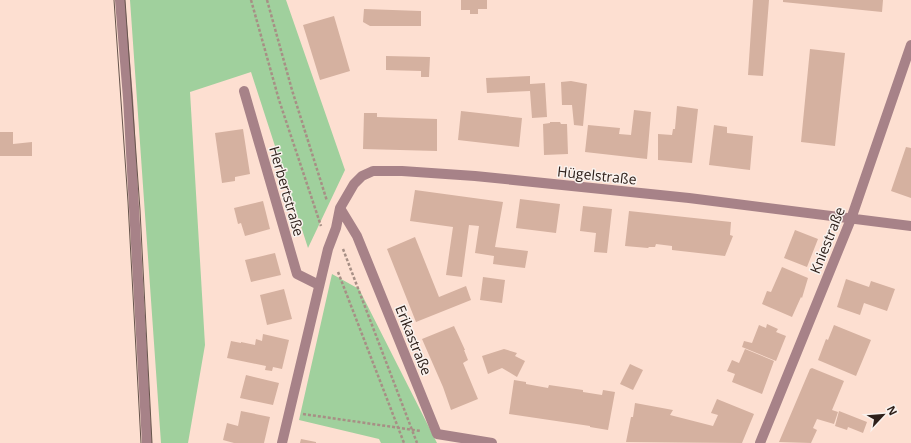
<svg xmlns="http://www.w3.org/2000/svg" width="911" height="443" font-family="'Open Sans',sans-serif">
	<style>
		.green { fill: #a0d09d }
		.building { fill: #d5b1a0 }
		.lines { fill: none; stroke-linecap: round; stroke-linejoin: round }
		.path { stroke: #a78f85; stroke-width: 2.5; stroke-dasharray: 3 2; stroke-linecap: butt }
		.minor { stroke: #a78288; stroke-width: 10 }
		.tram { stroke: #66544c; stroke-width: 1 }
		.labels { text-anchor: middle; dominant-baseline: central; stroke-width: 3; stroke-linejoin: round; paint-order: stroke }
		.street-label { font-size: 14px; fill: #2e201a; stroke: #f9f2ee }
	</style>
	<rect width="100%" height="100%" fill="#fddfd1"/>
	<path class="green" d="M130,0H286L345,170L308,248L251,72L190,92L205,345L188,443H161Z
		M332,274L359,289L437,443H381L379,439L299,420Z"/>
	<path class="building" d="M461,0H487V9H478V14H470V10H461Z
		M753,0H769L763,76L748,75Z
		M783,0H883L882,12L783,2Z
		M364,9L421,11V26H370L363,22Z
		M334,16L350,71L320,80L303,25Z
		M810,49L845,53L835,146L801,142Z
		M386,56L430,57L429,77H421V71L386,70Z
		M530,76V84L545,83L547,117L532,118L530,91L487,93L486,78Z
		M571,81L587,84L583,126L574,125L572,105H562L561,82Z
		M677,106L698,109L692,163L658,160V134L672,135L673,129H675Z
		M634,110L651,112L647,159L585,152L588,125L620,128L619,134L631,135Z
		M461,111L522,118L519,147L458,140Z
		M364,113H377V117L437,119V151L363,149Z
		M550,122H560L561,124H567L568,154L544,155L543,124L550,123Z
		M714,125L727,127V133L753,136L750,170L709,165Z
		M243,129L250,174L235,177V181L222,183L215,133Z
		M0,132H13V144L32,142V156H0Z
		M906,147L911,148V198L891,191Z
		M415,190L503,202L495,247L528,251L525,268L493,264L494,256L475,253L479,226L469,225L462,277L446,275L453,227L410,221Z
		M520,199L560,204L556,233L516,228Z
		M263,201L270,229L245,236L241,223L238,224L234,208Z
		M583,206L612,209L607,253L594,252L596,233L580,231Z
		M629,211L731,222L730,235L733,236L725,256L672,250V246L656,244L655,247H649L648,248L625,246Z
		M795,230L818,239L807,267L784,258Z
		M415,237L439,297L466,286L471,300L416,322L387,249Z
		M275,253L281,275L251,282L245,260Z
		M782,267L808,278L802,298L801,297L792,317L762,304L767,291L771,292Z
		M483,277L505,280L502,303L480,300Z
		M846,279L869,287L871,281L895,289L887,311L864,303L860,315L837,307Z
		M284,289L292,319L267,325L260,295Z
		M767,324L778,329L776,332L786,336L776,361L742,347L744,341L752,343L759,325L766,328Z
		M834,325L871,340L856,376L818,360L826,339L828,340Z
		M454,326L465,350H464L468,360L463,363L478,399L451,410L443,387L422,339Z
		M263,334L289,340L282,369L273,367L272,371L265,370L266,366L227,358L231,341L241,343V342L255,345L256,339L262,341Z
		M504,349L517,353L515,356L525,361L517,377L502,368L488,374L482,356Z
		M745,349L774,361L762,394L732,382L735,374L727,371L732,360L739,363Z
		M630,364L643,370L633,390L620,384Z
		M812,368L844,381L832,410L838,412L834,424L817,419L813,428L817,430L811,443L779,442L810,369Z
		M246,375L279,383L273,405L240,398Z
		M514,380L526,382V384L548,388L549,385L583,390V392L602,395L603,390L615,392L608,430L590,427V426L509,414Z
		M717,399L754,414L742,443L626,442L631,417H633L635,403L673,410L670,415L713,426L718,415L711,413Z
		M241,411L270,417L264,443H234L223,440L227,423L238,426Z
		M839,411L867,422L863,433L848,427L847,430L835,426Z
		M301,439L316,442V443H300Z"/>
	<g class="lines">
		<path class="path" d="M251,0L279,100L321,226
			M267,0L292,90L327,201
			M343,249L417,443
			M338,272L404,443
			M303,414L421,431"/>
		<path class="minor" d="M120,0L128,98L147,443
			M244,91L297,274L319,285
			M340,208L357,236L437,434L492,443
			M282,443L328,249L336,228L340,208L354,184L362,176L373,171H402L475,176L689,198L911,226
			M760,443L851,219L911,45"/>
		<path class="tram" d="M114,0L128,202L141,443
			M125,0L140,210L152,443"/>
	</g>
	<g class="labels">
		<g class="street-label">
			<text transform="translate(597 175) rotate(6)">Hügelstraße</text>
			<text transform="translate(287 191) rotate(74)">Herbertstraße</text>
			<text transform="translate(827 240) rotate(-68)">Kniestraße</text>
			<text transform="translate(414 340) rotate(68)">Erikastraße</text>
		</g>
	</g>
	<g transform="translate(883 415) rotate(64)" stroke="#f9f2ee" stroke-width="3" paint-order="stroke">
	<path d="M0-3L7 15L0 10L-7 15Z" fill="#2e201a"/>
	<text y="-6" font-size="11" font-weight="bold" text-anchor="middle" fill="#2e201a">N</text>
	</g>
</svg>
